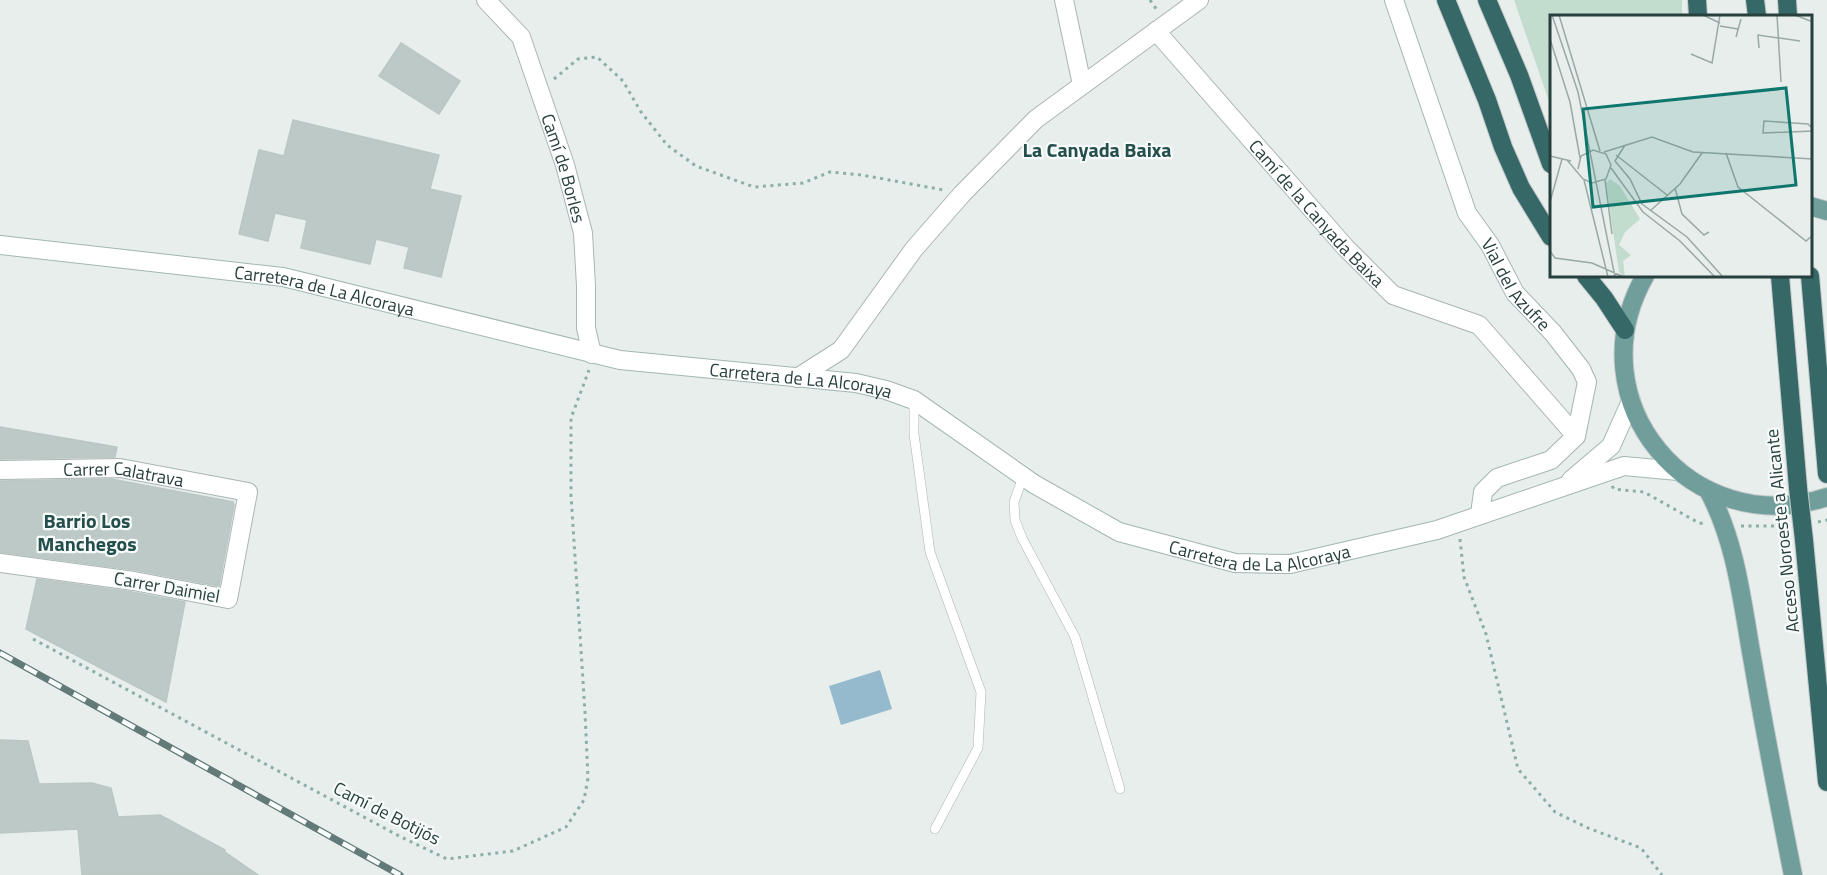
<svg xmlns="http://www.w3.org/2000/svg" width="1827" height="875" font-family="'Titillium Web',sans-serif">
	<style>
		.green { fill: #c2dcce }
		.water { fill: #95bacd }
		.building { fill: #bcc9c6; stroke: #bac7c4; stroke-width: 1.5 }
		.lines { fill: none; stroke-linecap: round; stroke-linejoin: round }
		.lane-casing { stroke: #aab6b4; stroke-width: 10 }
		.street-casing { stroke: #aab6b4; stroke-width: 20 }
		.secondary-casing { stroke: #a3b6b3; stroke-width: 20 }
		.primary-casing { stroke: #c3c9c9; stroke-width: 20 }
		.highway-casing { stroke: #c3c9c9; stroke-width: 20 }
		.path { stroke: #8baea9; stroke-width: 3; stroke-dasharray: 3 4.5; stroke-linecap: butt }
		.lane { stroke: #fff; stroke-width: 9 }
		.street { stroke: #fff; stroke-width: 18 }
		.secondary { stroke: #fff; stroke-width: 18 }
		.primary { stroke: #709f9b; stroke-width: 18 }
		.highway { stroke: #366867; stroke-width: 18 }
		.rail-casing { stroke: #627a78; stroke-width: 7 }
		.rail { stroke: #f7fbf9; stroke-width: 4.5; stroke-dasharray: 14; stroke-linecap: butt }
		.highway-bridge-casing { stroke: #c3c9c9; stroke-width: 20; stroke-linecap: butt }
		.highway-bridge { stroke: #366867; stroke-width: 18 }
		.labels { text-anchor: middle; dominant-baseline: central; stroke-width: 4.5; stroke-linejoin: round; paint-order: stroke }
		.street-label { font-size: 18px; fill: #273f3d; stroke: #f7fbf9 }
		.neighbourhood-label { font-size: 20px; font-weight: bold; fill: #254f4c; stroke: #f7fbf9 }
		.inset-road { fill: none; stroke: #9aa8a6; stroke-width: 1.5 }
		.view { fill: #0f766e; fill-opacity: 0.15; stroke: #0f766e; stroke-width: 3 }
		.inset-edge { fill: none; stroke: #273f3d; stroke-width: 3 }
	</style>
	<rect width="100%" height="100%" fill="#e7eeec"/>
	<path class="green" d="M1514,0H1682V16H1551V107Z"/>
	<path class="water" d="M880,670L892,709L841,725L829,686Z"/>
	<path class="building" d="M401,43L460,81L439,114L379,76Z
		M293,120L439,155L430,189L461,196L441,277L404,268L409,247L376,239L370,264L301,248L307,220L275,213L268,241L239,234L259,150L284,156Z
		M0,427L117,447L115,457L0,459Z
		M111,479L233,502L234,505L219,586L135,570L0,552V481Z
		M37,579L132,592L185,602L166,702L26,629Z
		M0,740L28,741L39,784L92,783L111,788L118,817L160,815L225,850V852L258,875H82L78,829L0,833Z"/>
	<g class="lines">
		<defs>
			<path id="lane" d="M914,400V434L930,552L981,692L978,748L935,829
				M1023,477L1014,502L1015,520L1022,538L1075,637L1120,789"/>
			<g id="street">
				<path id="s1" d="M486,0L521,37L565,165L583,233L586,286V328L592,354"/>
				<path d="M1064,0L1082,85"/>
				<path id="s2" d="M1156,31L1345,247L1393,295L1479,325L1576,436"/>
				<path d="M797,378L841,350L914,249L962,194L1036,119L1199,0"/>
				<path id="s3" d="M0,470L120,468L248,492L228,599L134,581L0,563"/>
			</g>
			<g id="secondary">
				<path id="s4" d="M1394,0L1467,213L1490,245L1515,293L1553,333L1581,369L1587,382L1576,436L1551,460L1497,478L1483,492L1480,514"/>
				<path id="s5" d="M0,245L283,277L620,360L856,383L886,390L914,400L1034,484L1119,532L1235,563L1290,564L1437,530L1624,466L1678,471"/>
				<path d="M1571,480L1611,446L1631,401"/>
			</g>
			<path id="primary" d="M1810,206L1827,211
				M1645,276C1574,401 1691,542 1827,497
				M1708,490C1737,544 1742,603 1753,663C1765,734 1779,804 1793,875"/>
			<path id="highway" d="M1446,0L1487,100L1503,147L1521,188L1551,237
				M1487,0L1519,75L1551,164
				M1697,0L1698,16
				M1755,0L1757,16
				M1787,0L1788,16
				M1586,276L1604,298L1625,330
				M1780,276L1798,488
				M1810,276L1827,474
				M1804,540L1827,782"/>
		</defs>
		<use href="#lane" class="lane-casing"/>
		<use href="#street" class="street-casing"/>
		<use href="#secondary" class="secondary-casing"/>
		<use href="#primary" class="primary-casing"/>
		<use href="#highway" class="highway-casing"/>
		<path class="path" d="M1150,0L1157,10
			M554,79L578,59L597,57L623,81L641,112L667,145L696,166L754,187L803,183L830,172L862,175L944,190
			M1612,486L1614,489L1644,492L1699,523L1707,524
			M1818,522L1827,520
			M1741,526H1788
			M1460,539L1464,577L1486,634L1518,769L1555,812L1588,828L1641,848L1662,875
			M33,639L401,837L447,859L513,851L566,827L584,800L588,778L585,712L571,495V418L589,370"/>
		<use href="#lane" class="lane"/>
		<use href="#street" class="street"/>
		<use href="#secondary" class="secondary"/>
		<use href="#primary" class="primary"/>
		<use href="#highway" class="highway"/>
		<defs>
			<path id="rail" d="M0,653L400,875"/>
		</defs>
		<use href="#rail" class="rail-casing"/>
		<use href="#rail" class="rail"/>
		<defs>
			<path id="highway-bridge" d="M1798,488L1804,540"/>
		</defs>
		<use href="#highway-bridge" class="highway-bridge-casing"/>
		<use href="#highway-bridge" class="highway-bridge"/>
	</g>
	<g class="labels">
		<g class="street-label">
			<text stroke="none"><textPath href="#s1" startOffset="189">Camí de Borles</textPath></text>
			<text stroke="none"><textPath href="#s2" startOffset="243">Camí de la Canyada Baixa</textPath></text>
			<text stroke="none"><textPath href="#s4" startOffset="312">Vial del Azufre</textPath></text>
			<text stroke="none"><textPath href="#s5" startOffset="328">Carretera de La Alcoraya</textPath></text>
			<text stroke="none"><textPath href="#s5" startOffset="814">Carretera de La Alcoraya</textPath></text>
			<text stroke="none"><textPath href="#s3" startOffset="124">Carrer Calatrava</textPath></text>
			<text transform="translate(1782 531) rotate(-96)">Acceso Noroeste a Alicante</text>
			<text stroke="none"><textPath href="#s5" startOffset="1318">Carretera de La Alcoraya</textPath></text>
			<text transform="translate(167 587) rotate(10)">Carrer Daimiel</text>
			<text transform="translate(387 813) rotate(27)">Camí de Botijós</text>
		</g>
		<g class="neighbourhood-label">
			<text x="1097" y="149">La Canyada Baixa</text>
			<text x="87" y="520">Barrio Los<tspan x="87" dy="23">Manchegos</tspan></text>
		</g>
	</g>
	<g transform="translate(1550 15)">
		<rect width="262" height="262" fill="#e7eeec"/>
		<path d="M60,164L70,171L90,204L75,217L69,230L81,240L73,246L75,262L69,257L56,168Z" fill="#c2dcce"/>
		<path class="inset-road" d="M2,0L28,77L65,262M9,0L50,136M153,0L170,8M227,0L231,67M245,0L263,7M170,11L188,14M186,22L191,4M0,24L20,87L30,143M209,33L208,20L250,26M141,39L162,48L170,0M263,114L258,109L214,106L213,118L263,116M75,130L65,146L80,164L92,189L137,222L173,262M54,137L102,122L143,137L263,144M176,138L188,172L256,226L263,220M66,140L117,180M0,141L21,146M17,145L33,164L42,168L56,164L61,150L56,139L43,135L31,141L28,154M61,153L93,197L130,226L165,262M34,165L58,262M55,165L62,219M125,173L132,199L154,220L159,217M0,187L12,144M100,196L130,169L152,138M0,236L5,243L42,248L74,262"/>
		<path class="view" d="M236,73L246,170L43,192L33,94Z"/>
		<rect width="262" height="262" class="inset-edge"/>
	</g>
</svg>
